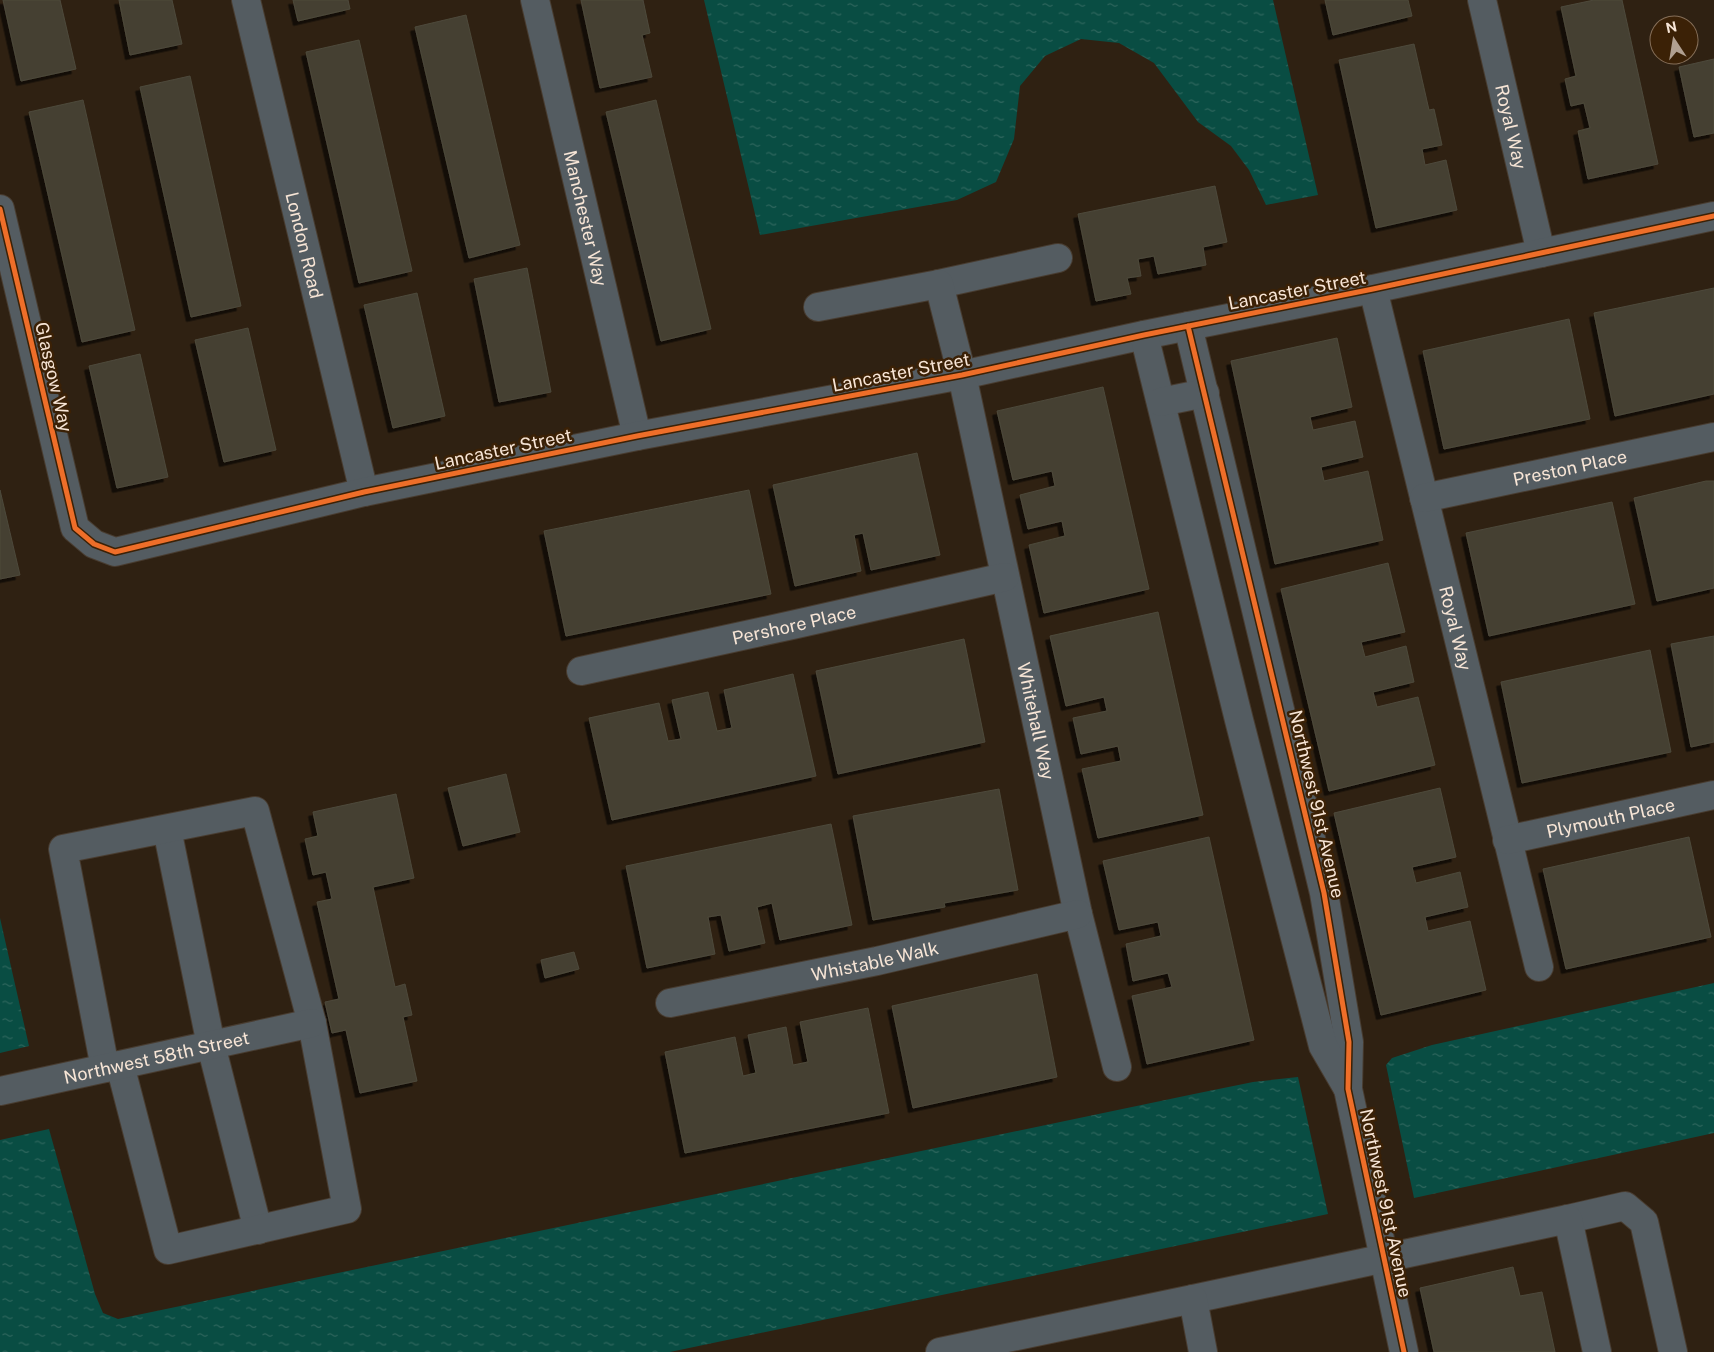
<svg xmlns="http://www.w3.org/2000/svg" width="1714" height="1352" font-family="'Public Sans',sans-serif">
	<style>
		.water { fill: url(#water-ripples) }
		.building { fill: #454133; stroke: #4d493b; filter: url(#shadow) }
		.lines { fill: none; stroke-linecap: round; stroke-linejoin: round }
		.minor-casing { stroke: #483c30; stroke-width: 30 }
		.minor { stroke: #545c61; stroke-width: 28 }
		.cycleway-casing { stroke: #3b2106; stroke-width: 8 }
		.cycleway { stroke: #ee6e29; stroke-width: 5 }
		.labels { text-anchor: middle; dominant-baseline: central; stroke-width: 5; stroke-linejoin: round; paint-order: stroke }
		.street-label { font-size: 18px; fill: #f7e5d6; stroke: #3b2106 }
	</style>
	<defs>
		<pattern id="water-ripples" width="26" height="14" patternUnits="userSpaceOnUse" patternTransform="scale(1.25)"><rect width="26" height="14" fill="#094d43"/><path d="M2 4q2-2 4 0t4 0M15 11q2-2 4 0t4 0" fill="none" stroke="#2e665d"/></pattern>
		<filter id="shadow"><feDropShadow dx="-4.5" dy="4.5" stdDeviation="0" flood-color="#0009"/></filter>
	</defs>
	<rect width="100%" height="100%" fill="#2f2112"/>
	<path class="water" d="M704,0H1273L1318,195L1266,205L1249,170L1231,146L1198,122L1154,63L1119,43L1081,39L1045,56L1020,86L1014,139L996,182L957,200L760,235Z
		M0,918L29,1046L0,1053Z
		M1714,983V1133L1414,1198L1386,1065L1392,1058L1432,1045Z
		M1298,1077L1328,1214L670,1352H0V1140L49,1129L95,1294L103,1313L118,1319L1194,1094L1253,1082Z"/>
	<path class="building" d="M3,0H60L76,69L21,81Z
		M119,0H172L182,44L130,55Z
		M293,0H348L350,9L298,21Z
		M581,0H643L650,33L642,35L652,77L600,88Z
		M1325,0H1408L1412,16L1333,35Z
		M1594,0H1622L1658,164L1588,179L1578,131L1590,128L1584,103L1571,106L1565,79L1576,76L1561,7Z
		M466,15L520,245L469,258L415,27Z
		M359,40L412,271L359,283L306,52Z
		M1414,44L1429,110L1434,109L1442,145L1422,149L1425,165L1446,160L1457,210L1376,228L1339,60Z
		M1714,59V133L1694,137L1679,67Z
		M190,76L241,306L191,317L140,87Z
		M83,100L135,330L82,342L29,112Z
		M656,100L711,329L661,341L606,112Z
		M1215,186L1227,242L1203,247L1206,265L1158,274L1154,256L1138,259L1141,276L1127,278L1131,294L1096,301L1078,214Z
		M527,268L551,392L499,402L474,279Z
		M1714,288V394L1615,416L1594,313Z
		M417,293L445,416L393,428L364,305Z
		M1569,319L1590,419L1444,449L1423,351Z
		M248,328L276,450L224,462L195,340Z
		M1337,338L1352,407L1310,417L1313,430L1355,421L1363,457L1321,467L1324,481L1368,471L1383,540L1275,564L1231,361Z
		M140,354L168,477L117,488L89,366Z
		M1103,387L1149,589L1044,613L1029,545L1065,536L1062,521L1028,529L1020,495L1055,486L1052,471L1013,480L997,411Z
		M917,453L940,555L871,570L863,533L854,535L861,571L795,586L773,485Z
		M1706,481H1714V588L1657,601L1634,498Z
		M0,490L20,575L0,579Z
		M749,490L771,594L566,636L544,531Z
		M1612,502L1635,604L1489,636L1466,533Z
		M1388,563L1405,632L1361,642L1365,657L1406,646L1414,682L1373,692L1377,707L1418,697L1435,765L1329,791L1281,589Z
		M1158,612L1203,815L1098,838L1082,769L1121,761L1118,746L1081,754L1073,718L1107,711L1104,697L1066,706L1050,636Z
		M1714,636V742L1691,747L1671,644Z
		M964,639L985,742L838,774L816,671Z
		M1650,650L1671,752L1522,783L1501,682Z
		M793,674L816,776L612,820L589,718L659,703L668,741L681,739L672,700L708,692L717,731L732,728L724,690Z
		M506,774L520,832L463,846L448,788Z
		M1440,788L1456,857L1412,867L1416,883L1460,872L1468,907L1425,917L1428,931L1470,921L1486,990L1381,1015L1334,813Z
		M999,789L1018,890L944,903L945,907L873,920L853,816Z
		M396,794L414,878L373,887L395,987L405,984L412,1015L403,1017L417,1081L360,1093L346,1030L332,1033L325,1002L339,999L317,902L332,899L326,872L313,875L305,839L318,836L313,812Z
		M831,824L852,925L780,940L772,903L757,907L765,943L729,951L721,915L708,917L715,954L647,968L626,866Z
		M1209,837L1254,1040L1147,1064L1132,996L1172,987L1168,973L1133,981L1126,944L1161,936L1158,922L1119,930L1103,861Z
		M1689,837L1711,937L1566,969L1543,869Z
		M574,952L579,969L545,978L541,960Z
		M1037,974L1057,1077L913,1108L892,1006Z
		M868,1008L889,1113L685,1153L665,1052L735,1037L743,1076L756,1073L748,1035L786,1027L793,1065L808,1062L800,1022Z
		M1513,1267L1520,1296L1542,1292L1555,1352H1434L1420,1288Z"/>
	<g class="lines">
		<defs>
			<g id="minor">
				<path id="s1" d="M246,0L364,492"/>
				<path id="s2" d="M535,0L637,436"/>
				<path id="s3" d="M1482,0L1541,253"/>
				<path d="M0,209L75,528L94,544L115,552L364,492L637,436L962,375L1144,335L1373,289L1714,216"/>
				<path d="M939,284L1058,258"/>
				<path id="s4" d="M1373,289L1539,967"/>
				<path id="s5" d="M818,307L939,284L962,375L1078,914L1117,1067"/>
				<path d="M1188,326L1324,893L1349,1042L1348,1089L1404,1352"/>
				<path d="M1144,335L1239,720L1323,1046L1348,1089"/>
				<path d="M1161,402L1205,393"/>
				<path id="s6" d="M1424,498L1714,437"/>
				<path id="s7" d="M581,671L792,625L1005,577"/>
				<path d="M167,829L211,1045L258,1230"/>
				<path id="s8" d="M1507,840L1714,795"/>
				<path id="s9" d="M670,1003L877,961L1078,914"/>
				<path d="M105,1068L63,849L255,811L312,1023L347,1209L168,1250L120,1065"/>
				<path id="s10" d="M0,1091L312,1023"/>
				<path d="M1568,1219L1625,1206L1644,1222L1673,1352"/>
				<path d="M1193,1299L1568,1219L1597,1352"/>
				<path d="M940,1352L1193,1299L1203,1352"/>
			</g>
		</defs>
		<use href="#minor" class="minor-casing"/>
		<use href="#minor" class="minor"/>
		<defs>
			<path id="cycleway" d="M0,209L75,528L94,544L115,552L364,492L637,436L962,375L1144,335L1373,289L1714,216
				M1188,326L1324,893L1349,1042L1348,1089L1404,1352"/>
		</defs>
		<use href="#cycleway" class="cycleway-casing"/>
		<use href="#cycleway" class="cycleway"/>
	</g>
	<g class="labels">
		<g class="street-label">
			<text stroke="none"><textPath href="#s3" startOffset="130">Royal Way</textPath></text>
			<text stroke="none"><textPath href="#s2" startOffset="224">Manchester Way</textPath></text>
			<text stroke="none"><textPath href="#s1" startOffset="252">London Road</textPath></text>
			<text transform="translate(1297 290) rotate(-11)">Lancaster Street</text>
			<text transform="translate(901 372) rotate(-11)">Lancaster Street</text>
			<text transform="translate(54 377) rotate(77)">Glasgow Way</text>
			<text transform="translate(503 449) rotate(-12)">Lancaster Street</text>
			<text stroke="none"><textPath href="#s6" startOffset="149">Preston Place</textPath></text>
			<text stroke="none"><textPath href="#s7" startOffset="218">Pershore Place</textPath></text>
			<text stroke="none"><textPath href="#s4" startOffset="349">Royal Way</textPath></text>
			<text stroke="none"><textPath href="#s5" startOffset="571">Whitehall Way</textPath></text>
			<text transform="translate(1317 804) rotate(77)">Northwest 91st Avenue</text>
			<text stroke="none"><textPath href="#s8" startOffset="106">Plymouth Place</textPath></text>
			<text stroke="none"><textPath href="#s9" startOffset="209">Whistable Walk</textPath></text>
			<text stroke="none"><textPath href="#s10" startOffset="160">Northwest 58th Street</textPath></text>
			<text transform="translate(1386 1203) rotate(78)">Northwest 91st Avenue</text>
		</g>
	</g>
	<g transform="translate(1674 40) rotate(348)"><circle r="24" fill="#3b2106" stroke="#866f59"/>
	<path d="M0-4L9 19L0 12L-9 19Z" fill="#b1a091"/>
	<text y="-8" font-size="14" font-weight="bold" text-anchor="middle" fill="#f7e5d6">N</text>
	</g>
</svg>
